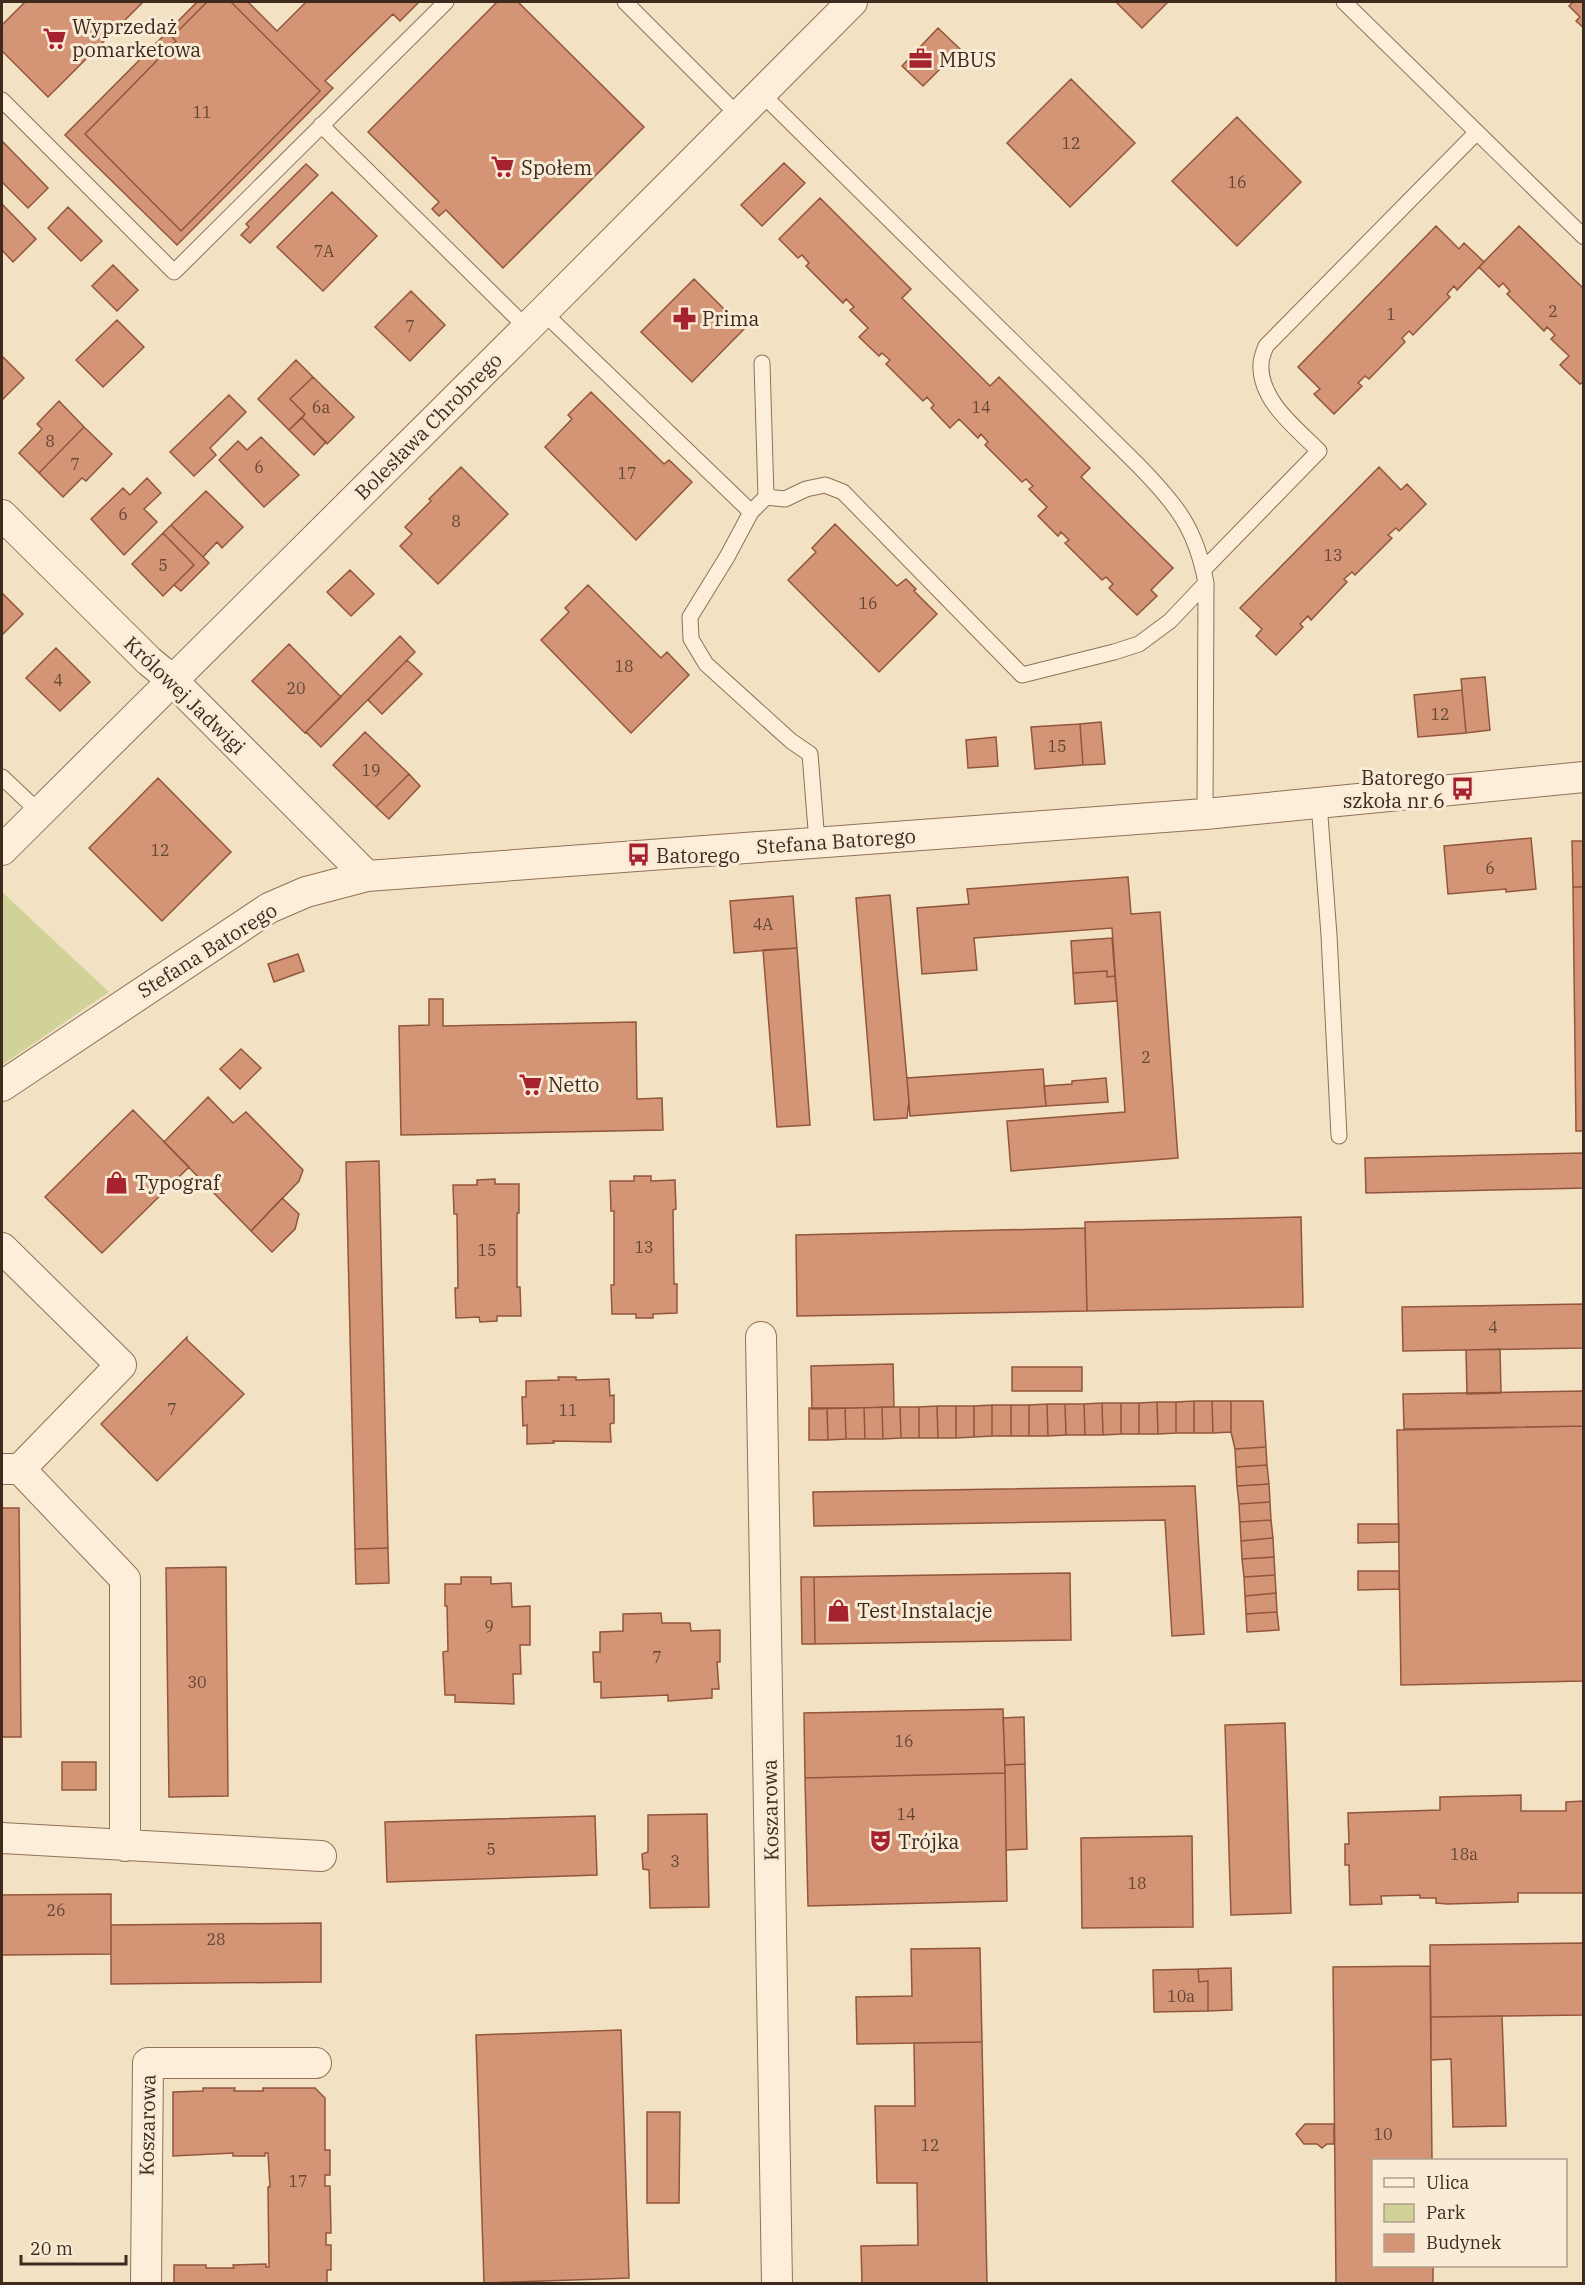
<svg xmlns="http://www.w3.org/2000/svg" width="1585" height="2285" font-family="'IBM Plex Serif',serif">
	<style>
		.green { fill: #d0d297 }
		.building { fill: #d49577; stroke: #91563b; stroke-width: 1.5 }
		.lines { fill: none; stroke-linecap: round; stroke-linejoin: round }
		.service-casing { stroke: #907158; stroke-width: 17 }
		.minor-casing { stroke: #907158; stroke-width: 32 }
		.service { stroke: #fceed9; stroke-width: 15 }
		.minor { stroke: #fceed9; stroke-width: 30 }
		.labels { text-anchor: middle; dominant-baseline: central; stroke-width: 6; stroke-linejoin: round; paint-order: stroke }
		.number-label { font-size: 16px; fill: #644634 }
		.poi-label { font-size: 20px; fill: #3e2b1e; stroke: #f9ebd5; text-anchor: start }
		.street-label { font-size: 20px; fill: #3e2b1e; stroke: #f9ebd5 }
	</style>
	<rect width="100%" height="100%" fill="#f3e1c4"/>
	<path class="green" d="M2,892L109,992L2,1065Z"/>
	<path class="building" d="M25,2H143L48,97L2,51V25Z
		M197,2H248L277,31L306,2H419L400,21L393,14L325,81L333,88L177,245L65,135Z
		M207,2H231L320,91L181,231L85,134L176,41L172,37Z
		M497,2H518L644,127L503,268L446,210L439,216L432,209L439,202L368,132Z
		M1116,2H1168L1142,28Z
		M1573,2H1584V28L1576,21L1580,17L1569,6Z
		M938,28L960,49L923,86L902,66Z
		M1071,79L1135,143L1070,207L1007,143Z
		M1237,117L1301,182L1237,246L1172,181Z
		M2,141L48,188L28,208L2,182Z
		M784,163L805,183L762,226L741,205Z
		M306,164L318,175L250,243L241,235L249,227L246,224Z
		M332,192L377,236L323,291L277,247Z
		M820,198L911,289L902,298L990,386L999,377L1090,468L1081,477L1173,568L1151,590L1157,596L1137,615L1109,588L1113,584L1106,577L1102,580L1065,543L1069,540L1061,532L1058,536L1038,516L1047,507L1029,489L1033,486L1026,479L1022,482L985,445L988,442L981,434L978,438L959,419L950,428L931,408L934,405L927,397L923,401L886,364L890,360L882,353L879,356L859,337L868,328L850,310L854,307L846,299L843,303L806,266L809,263L802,255L798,258L779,239Z
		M2,204L36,239L13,262L2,250Z
		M68,207L102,241L81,261L48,228Z
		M1436,226L1459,249L1464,243L1484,262L1457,290L1454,286L1447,294L1450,297L1413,335L1409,331L1402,338L1405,342L1369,379L1365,376L1358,383L1362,386L1334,414L1314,394L1320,389L1298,367Z
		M1519,226L1584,289V382L1580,384L1560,365L1569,356L1551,339L1555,335L1547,327L1544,331L1507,294L1510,291L1503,283L1499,287L1479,267Z
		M113,265L138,290L117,311L92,286Z
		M694,279L744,329L692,382L641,332Z
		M411,291L445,325L410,361L375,327Z
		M117,320L144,347L103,387L76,360Z
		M2,356L24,378L2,400Z
		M296,360L313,377L290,399L305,414L289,430L258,399Z
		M313,377L354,417L327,444L302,418L305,414L290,399Z
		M591,392L664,464L669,460L692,482L636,540L545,447L572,419L568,415Z
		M229,395L246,412L210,448L216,455L194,476L170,452Z
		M59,401L84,427L39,473L19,453L42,429L37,424Z
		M302,418L326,442L314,455L289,430Z
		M84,427L112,454L86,481L82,478L63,497L39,473Z
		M261,437L299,475L264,507L219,460L238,441L247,450Z
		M461,467L508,514L438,584L400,546L412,534L405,527L431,501L429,499Z
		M1379,467L1401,490L1407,484L1426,504L1399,531L1396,528L1388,535L1392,538L1355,575L1352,572L1344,579L1347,582L1311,620L1308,616L1300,624L1303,627L1276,655L1256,636L1262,629L1240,608Z
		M147,478L161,493L144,509L157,522L124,555L91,519L123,488L130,495Z
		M206,491L243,527L222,548L217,542L203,557L171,525Z
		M835,524L897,586L906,579L916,589L914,591L937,614L879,672L788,580L816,552L812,548Z
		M171,525L209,563L181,591L174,585L194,565L163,533Z
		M163,533L194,565L163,596L132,564Z
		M350,570L374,594L351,616L327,592Z
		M588,585L661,658L667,652L689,675L631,733L541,640L569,612L565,608Z
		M2,593L23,614L2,635Z
		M400,636L415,652L321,747L306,732Z
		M289,644L341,697L305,733L252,681Z
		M56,648L90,682L60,711L26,678Z
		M407,660L422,674L382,714L368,700Z
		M1485,677L1490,730L1466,733L1461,679Z
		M1462,690L1466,733L1418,737L1414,695Z
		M1101,722L1105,764L1083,765L1080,724Z
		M1080,724L1083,765L1035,769L1031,727Z
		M365,732L409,774L376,807L333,765Z
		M996,737L998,766L968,768L966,740Z
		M409,774L420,786L389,819L376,807Z
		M158,778L231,852L162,921L89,848Z
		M1531,838L1536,889L1506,892V889L1448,894L1444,846Z
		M1572,841H1584V887H1573Z
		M1128,877L1131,914L1160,912L1178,1158L1011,1171L1007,1121L1125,1112L1112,928L974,938L977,970L922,974L917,908L969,904L967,889Z
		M1573,887H1584V1131H1576Z
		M890,895L909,1101L907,1118L874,1120L856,898Z
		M793,896L797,948L734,953L730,901Z
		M1112,938L1115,976L1107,977V971L1073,973L1071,941Z
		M797,948L810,1125L777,1127L763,950Z
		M298,954L304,971L274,982L268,964Z
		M1107,971V977L1115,976L1117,1001L1075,1004L1073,973Z
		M429,999H443V1026L636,1022L637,1099L662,1098L663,1130L401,1135L399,1026L429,1025Z
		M241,1049L261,1068L240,1089L220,1069Z
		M1043,1069L1046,1106L910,1116L907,1078Z
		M1106,1078L1108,1102L1046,1106L1044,1086L1072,1084V1081Z
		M208,1097L233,1123L246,1112L303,1170L299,1181L251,1231L164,1142Z
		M133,1110L189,1167L102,1253L45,1197Z
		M1584,1153V1188L1366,1193L1365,1158Z
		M379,1161L388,1548L355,1549L346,1162Z
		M634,1176H651V1181L675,1180L676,1209L673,1210L674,1284H677V1313L653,1314V1318H636V1314H612L611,1285H614V1211H611L610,1181H634Z
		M495,1179V1184H519V1213H517V1287H520L521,1316H497V1321L480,1322L479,1317L456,1318L455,1288H458L457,1214H454L453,1185H477V1180Z
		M282,1198L299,1214L295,1229L272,1252L251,1231Z
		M1301,1217L1303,1307L1087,1311L1085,1222Z
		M1085,1228L1087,1311L797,1316L796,1235Z
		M1584,1304V1348L1403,1351L1402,1307Z
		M187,1337V1340L244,1394L157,1481L101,1424Z
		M1500,1349L1501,1393L1467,1394L1466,1350Z
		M893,1364L894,1407L812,1409L811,1366Z
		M1012,1367H1082V1391H1012Z
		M558,1377H576V1380L609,1379L610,1396L614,1395V1423L610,1424L611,1442L553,1441L554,1443L527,1444V1425L523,1426L522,1397H526V1381L559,1380Z
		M1584,1391V1426L1404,1429L1403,1394Z
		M1194,1401H1212L1213,1433H1194Z
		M1194,1401V1433H1176V1402Z
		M1212,1401H1231V1432L1213,1433Z
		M1231,1401H1263L1266,1447L1235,1449L1231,1432Z
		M1157,1402H1176V1433L1158,1434Z
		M1157,1402L1158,1434H1139V1403Z
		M1102,1403L1103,1435H1085L1084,1404Z
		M1102,1403H1121V1434L1103,1435Z
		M1121,1403H1139V1434H1121Z
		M1047,1404H1065L1066,1435L1048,1436Z
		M1047,1404L1048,1436H1029V1405Z
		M1065,1404H1084L1085,1435H1066Z
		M992,1405V1436L974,1437V1406Z
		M992,1405H1011V1436H992Z
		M1011,1405H1029V1436H1011Z
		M937,1406H956V1438H938Z
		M937,1406L938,1438H919V1407Z
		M956,1406H974V1437L956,1438Z
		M882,1407L883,1439H865L864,1408Z
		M882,1407H900L901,1438L883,1439Z
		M900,1407H919V1438H901Z
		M809,1408H827L828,1440H809Z
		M827,1408H845L846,1439L828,1440Z
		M845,1408H864L865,1439H846Z
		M1584,1426V1681L1401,1685L1397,1430Z
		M1266,1447L1267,1465L1236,1467L1235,1449Z
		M1267,1465L1269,1484L1237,1486L1236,1467Z
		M1269,1484L1270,1502L1239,1504L1237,1486Z
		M1195,1486L1204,1634L1172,1636L1165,1520L814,1526L813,1492Z
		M1270,1502L1271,1520L1240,1522L1239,1504Z
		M2,1508H19L21,1737H2Z
		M1271,1520L1273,1538L1241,1541L1240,1522Z
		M1358,1524H1399V1542L1358,1543Z
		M1273,1538L1274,1557L1242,1559L1241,1541Z
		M388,1548L389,1583L356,1584L355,1549Z
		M1274,1557L1275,1575L1244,1577L1242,1559Z
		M226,1567L228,1796L169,1797L166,1568Z
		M1358,1571H1399V1589L1358,1590Z
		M1070,1573L1071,1640L815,1644L814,1577Z
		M1275,1575L1276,1593L1245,1596L1244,1577Z
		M461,1577H491V1584L511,1583L512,1607L530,1606V1645H520L521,1674H513L514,1704L455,1702V1695H445L443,1652L448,1651L447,1606H445V1584H461Z
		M801,1577H814L815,1644H802Z
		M1276,1593L1277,1612L1246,1614L1245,1596Z
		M1277,1612L1279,1630L1247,1632L1246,1614Z
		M661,1613L662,1623H690L691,1631L720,1630V1662H717L719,1689H712V1698L668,1701V1695L601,1698V1682H594L593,1652H600V1632L623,1631V1614Z
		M1003,1709L1005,1773L805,1778L804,1713Z
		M1024,1717L1025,1764L1005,1765L1003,1718Z
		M1285,1723L1291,1913L1231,1915L1225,1725Z
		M62,1762H96V1790H62Z
		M1025,1764L1027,1849L1006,1850L1005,1765Z
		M1005,1773L1007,1901L808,1906L805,1778Z
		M1521,1795V1811H1566V1802L1584,1801V1893H1518V1902L1447,1904L1436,1903V1898H1420V1895L1381,1896L1382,1904L1350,1905L1349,1865H1345V1844H1349L1348,1813L1440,1810V1797Z
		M707,1814L709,1907L650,1908L649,1870L643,1869L642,1854L648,1852V1815Z
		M595,1816L597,1875L387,1882L385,1822Z
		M1192,1836L1193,1927L1082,1928L1081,1838Z
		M111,1894V1954L2,1955V1895Z
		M321,1923V1982L111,1984V1925Z
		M1584,1943V2015L1431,2017L1430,1945Z
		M980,1948L982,2042L857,2044L856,1997L912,1996L911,1949Z
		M1430,1966L1432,2160H1374V2266H1433V2284H1336L1333,1967Z
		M1231,1968L1232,2010L1208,2011V1981L1199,1982L1198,1969Z
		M1198,1969L1199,1982L1208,1981V2011L1154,2012L1153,1970Z
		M1502,2016L1506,2126L1453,2127L1451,2059L1431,2060V2017Z
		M621,2030L629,2278L484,2283L476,2035Z
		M982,2042L987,2284H862L861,2246L918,2245L917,2183H877L875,2106H915L914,2043Z
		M203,2088H235L234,2091H263V2088H315L325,2098V2150H330V2175H325V2186H330L331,2233H326V2245H331V2270H327V2284H174V2265H206V2268H234L233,2265L266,2264V2267H269L268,2187H270L268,2153H265V2156H233V2153L173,2156V2092L203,2091Z
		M647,2112H680L679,2203H647Z
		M1305,2124H1334V2144H1327L1322,2148L1317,2144H1304L1296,2134Z"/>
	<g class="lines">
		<defs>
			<path id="service" d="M625,2L738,115
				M1344,2L1584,237
				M760,92L1138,465C1176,504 1196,528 1206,583L1205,814
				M2,100L174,272L446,2
				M321,125L527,328
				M543,312L751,512L766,497L762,363
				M766,497L785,499L806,489L825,485L843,492L1022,675L1114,652L1139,644L1170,621L1206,583
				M751,512L727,557L690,617L691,639L706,664L791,741L810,754L817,842
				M1204,569L1319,451C1296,428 1259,400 1261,364C1261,358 1264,351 1266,346L1477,132
				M2,777L39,812
				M1319,803L1329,935L1339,1136"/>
			<path id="minor" d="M2,515L149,661L171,679L367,876
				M2,850L527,328L852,2
				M2,1086L269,908L306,892L367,876L1205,814L1584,777
				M2,1248L121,1365L20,1469H2
				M761,1337L777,2284
				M20,1469L125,1579V1846
				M2,1838L321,1856
				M146,2284L148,2063H316"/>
		</defs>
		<use href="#service" class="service-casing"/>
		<use href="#minor" class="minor-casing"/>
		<use href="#service" class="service"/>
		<use href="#minor" class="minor"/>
	</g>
	<defs>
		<symbol id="supermarket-bare" viewBox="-9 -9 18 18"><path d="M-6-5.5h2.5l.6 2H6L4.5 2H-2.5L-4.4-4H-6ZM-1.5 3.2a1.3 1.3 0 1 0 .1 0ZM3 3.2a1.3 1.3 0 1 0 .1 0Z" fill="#a5222e" stroke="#f9ebd5" stroke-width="2.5" paint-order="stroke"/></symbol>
		<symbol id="office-bare" viewBox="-9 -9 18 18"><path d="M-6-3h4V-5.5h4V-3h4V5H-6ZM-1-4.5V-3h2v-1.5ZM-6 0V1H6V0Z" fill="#a5222e" stroke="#f9ebd5" stroke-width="2.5" paint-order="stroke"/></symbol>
		<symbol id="pharmacy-bare" viewBox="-9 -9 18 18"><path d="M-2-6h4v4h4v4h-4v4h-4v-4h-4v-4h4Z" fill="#a5222e" stroke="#f9ebd5" stroke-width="2.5" paint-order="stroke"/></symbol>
		<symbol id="bus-bare" viewBox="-9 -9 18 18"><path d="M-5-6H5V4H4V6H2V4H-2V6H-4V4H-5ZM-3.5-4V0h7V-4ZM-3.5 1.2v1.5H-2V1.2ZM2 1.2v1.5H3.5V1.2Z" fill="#a5222e" stroke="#f9ebd5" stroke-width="2.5" paint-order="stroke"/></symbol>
		<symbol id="shop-bare" viewBox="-9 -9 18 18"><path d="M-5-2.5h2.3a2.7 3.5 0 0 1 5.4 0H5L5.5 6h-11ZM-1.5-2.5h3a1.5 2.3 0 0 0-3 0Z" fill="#a5222e" stroke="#f9ebd5" stroke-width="2.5" paint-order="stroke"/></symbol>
		<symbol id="theatre-bare" viewBox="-9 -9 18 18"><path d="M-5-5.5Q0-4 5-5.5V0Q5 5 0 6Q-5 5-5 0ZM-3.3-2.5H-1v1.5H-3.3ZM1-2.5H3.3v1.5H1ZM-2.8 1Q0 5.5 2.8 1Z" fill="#a5222e" stroke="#f9ebd5" stroke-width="2.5" paint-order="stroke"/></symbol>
	</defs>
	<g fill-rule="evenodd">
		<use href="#supermarket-bare" x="38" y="22" width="33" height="33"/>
		<use href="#office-bare" x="904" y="42" width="33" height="33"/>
		<use href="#supermarket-bare" x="486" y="150" width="33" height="33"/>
		<use href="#pharmacy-bare" x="668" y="302" width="33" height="33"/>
		<use href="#bus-bare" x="1446" y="772" width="33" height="33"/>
		<use href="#bus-bare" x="622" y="838" width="33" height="33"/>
		<use href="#supermarket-bare" x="514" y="1068" width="33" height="33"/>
		<use href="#shop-bare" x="100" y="1166" width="33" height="33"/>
		<use href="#shop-bare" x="822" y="1594" width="33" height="33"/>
		<use href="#theatre-bare" x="864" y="1824" width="33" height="33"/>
	</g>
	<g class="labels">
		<g class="number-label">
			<text x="202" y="112">11</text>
			<text x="1071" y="143">12</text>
			<text x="1237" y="182">16</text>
			<text x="324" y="251">7A</text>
			<text x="1553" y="311">2</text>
			<text x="1391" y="314">1</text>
			<text x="410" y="326">7</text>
			<text x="321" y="407">6a</text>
			<text x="981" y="407">14</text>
			<text x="50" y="441">8</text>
			<text x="75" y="464">7</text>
			<text x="259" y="467">6</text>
			<text x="627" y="473">17</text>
			<text x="123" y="514">6</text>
			<text x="456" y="521">8</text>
			<text x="1333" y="555">13</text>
			<text x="163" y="565">5</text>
			<text x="868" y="603">16</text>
			<text x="624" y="666">18</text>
			<text x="58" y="680">4</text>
			<text x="296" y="688">20</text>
			<text x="1440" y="714">12</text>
			<text x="1057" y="746">15</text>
			<text x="371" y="770">19</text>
			<text x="160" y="850">12</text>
			<text x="1490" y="868">6</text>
			<text x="763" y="924">4A</text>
			<text x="1146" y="1057">2</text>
			<text x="644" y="1247">13</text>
			<text x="487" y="1250">15</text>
			<text x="1493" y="1327">4</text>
			<text x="172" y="1409">7</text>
			<text x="568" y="1410">11</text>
			<text x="489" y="1626">9</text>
			<text x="657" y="1657">7</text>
			<text x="197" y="1682">30</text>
			<text x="904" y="1741">16</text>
			<text x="906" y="1814">14</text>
			<text x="491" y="1849">5</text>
			<text x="1464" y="1854">18a</text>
			<text x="675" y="1861">3</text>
			<text x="1137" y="1883">18</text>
			<text x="56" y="1910">26</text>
			<text x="216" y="1939">28</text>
			<text x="1181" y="1996">10a</text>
			<text x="1383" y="2134">10</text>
			<text x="930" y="2145">12</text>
			<text x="298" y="2181">17</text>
		</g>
		<g class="poi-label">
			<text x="72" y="26">Wyprzedaż<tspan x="72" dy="23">pomarketowa</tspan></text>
			<text x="939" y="59">MBUS</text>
			<text x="521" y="167">Społem</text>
			<text x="702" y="318">Prima</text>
			<text x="1445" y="777" text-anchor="end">Batorego<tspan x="1445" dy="23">szkoła nr 6</tspan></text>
			<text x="656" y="855">Batorego</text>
			<text x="548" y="1084">Netto</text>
			<text x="135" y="1182">Typograf</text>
			<text x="857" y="1610">Test Instalacje</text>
			<text x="898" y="1841">Trójka</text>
		</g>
		<g class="street-label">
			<text transform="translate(428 426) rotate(-45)">Bolesława Chrobrego</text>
			<text transform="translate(185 695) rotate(44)">Królowej Jadwigi</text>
			<text transform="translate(836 841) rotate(-4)">Stefana Batorego</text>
			<text transform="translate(207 950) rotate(-32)">Stefana Batorego</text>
			<text transform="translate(770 1810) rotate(-91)">Koszarowa</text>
			<text transform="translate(147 2125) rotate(-89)">Koszarowa</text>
		</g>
	</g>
	<rect width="1585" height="2285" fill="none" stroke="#3e2b1e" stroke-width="6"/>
	<rect x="1372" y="2159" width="195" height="108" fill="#f9ebd5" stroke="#ae9e8c" stroke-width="1.5"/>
	<rect x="1384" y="2178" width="30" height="9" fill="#fceed9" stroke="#ae9e8c" stroke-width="1.5"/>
	<text x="1426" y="2189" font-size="18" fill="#3e2b1e">Ulica</text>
	<rect x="1384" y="2204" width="30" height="18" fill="#d0d297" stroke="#ae9e8c" stroke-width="1.5"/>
	<text x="1426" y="2219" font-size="18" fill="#3e2b1e">Park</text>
	<rect x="1384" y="2234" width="30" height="18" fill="#d49577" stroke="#ae9e8c" stroke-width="1.5"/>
	<text x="1426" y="2249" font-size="18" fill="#3e2b1e">Budynek</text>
	<path d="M21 2255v9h105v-9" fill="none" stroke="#3e2b1e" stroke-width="3"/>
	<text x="30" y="2255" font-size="18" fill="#3e2b1e" stroke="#f9ebd5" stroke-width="4.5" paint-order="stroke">20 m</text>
</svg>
